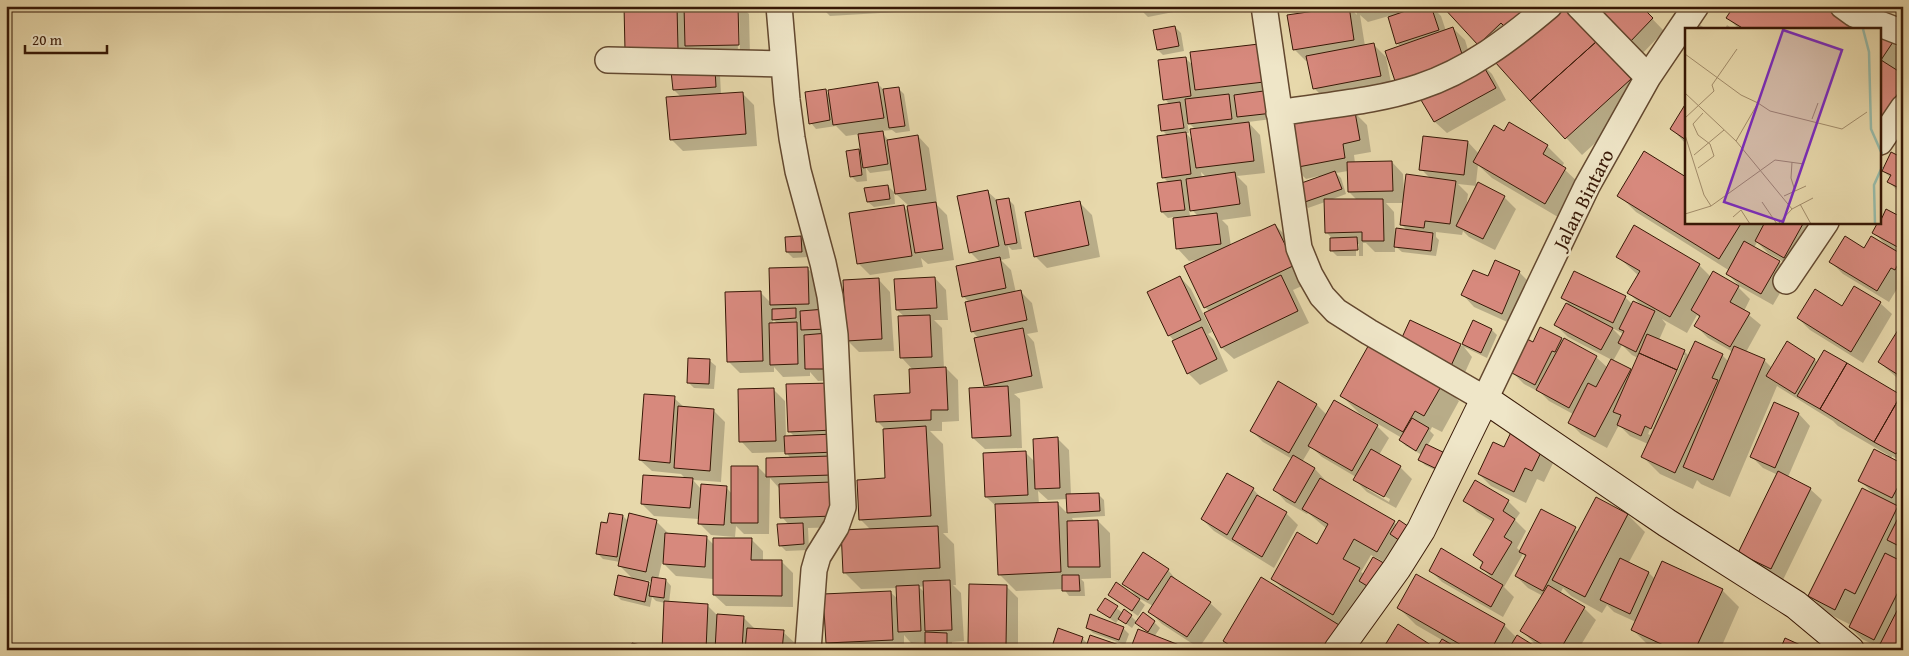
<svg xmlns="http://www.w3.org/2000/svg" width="1909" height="656" font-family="'Gentium Book Plus',serif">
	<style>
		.shadow { fill: #0003; fill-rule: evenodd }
		.building { fill: #d7897d; stroke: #371806 }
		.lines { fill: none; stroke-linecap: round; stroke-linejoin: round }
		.street-casing { stroke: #63482f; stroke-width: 28 }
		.secondary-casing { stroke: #371806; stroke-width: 30 }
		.street { stroke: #efe6c8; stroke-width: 25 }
		.secondary { stroke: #efe6c8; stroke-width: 28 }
		.labels { text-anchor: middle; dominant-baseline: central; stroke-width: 5; stroke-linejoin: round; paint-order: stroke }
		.street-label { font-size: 20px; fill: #371806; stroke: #efe6c8 }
		.inset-river { fill: none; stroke: #97baa8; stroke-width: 2.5 }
		.inset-road { fill: none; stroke: #a18b69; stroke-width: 1 }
		.view { fill: #7b2cbf; fill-opacity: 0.15; stroke: #7b2cbf; stroke-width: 2.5 }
		.inset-edge { fill: none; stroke: #371806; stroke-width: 2.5 }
	</style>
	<rect width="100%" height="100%" fill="#e7d8ab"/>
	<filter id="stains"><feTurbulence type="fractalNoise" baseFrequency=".004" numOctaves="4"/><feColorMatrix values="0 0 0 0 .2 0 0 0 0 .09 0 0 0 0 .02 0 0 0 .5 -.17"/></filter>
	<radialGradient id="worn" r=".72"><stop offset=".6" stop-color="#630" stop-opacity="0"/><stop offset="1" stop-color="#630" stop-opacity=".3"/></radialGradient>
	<path class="shadow" d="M625,6H741L749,14L750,56L698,57L689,48V60L638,62ZM737,12H739L740,51H738Z
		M820,6H897V12L830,16Z
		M1137,6H1204L1148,17Z
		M1355,6H1431L1441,16L1446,31L1453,28L1465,40L1473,66L1480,62L1492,74L1506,100L1447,133L1435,122L1419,94L1401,47L1397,43L1389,16L1368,22L1360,15L1365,46L1374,45L1386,57L1392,88L1326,100L1314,88L1309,61H1306L1294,49L1349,7L1357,15Z
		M1444,6L1579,20L1647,96L1582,155Z
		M1593,6H1640L1664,31L1641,55Z
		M1806,7L1871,29H1739L1728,18Z
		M1700,25L1706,29H1698Z
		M1727,25L1733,29H1725Z
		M1175,27L1181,33L1184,51L1163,55L1158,50Z
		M1880,35L1892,42L1903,53V69L1900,73L1903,75V128L1901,132L1880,118Z
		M1258,45L1279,118L1248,122L1260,135L1265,173L1237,176L1247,186L1251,216L1222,220L1228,226L1231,246L1275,225L1292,242L1311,282L1293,290L1309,323L1234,359L1222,348L1206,314L1210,312L1205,307L1202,259L1189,261L1178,249L1174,217L1168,218L1162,212L1158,184L1169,183L1163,177L1168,136L1162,130L1170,105L1165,99L1185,58L1194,66ZM1187,121L1196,130L1193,141L1186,133H1189ZM1201,172L1206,177L1202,178ZM1189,207L1198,216L1190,217Z
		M714,70L720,75L721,94L742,93L754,105L757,146L683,151L671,139L681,97L674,90Z
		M878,84L884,90L898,88L904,94L910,131L896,133L892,130L881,131L889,141L918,136L929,148L937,202H934L947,215L954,260L928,264L921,258L923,267L870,275L859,264L903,206L909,212V206L896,194L893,170L870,173L866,168L867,181L857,182L851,176L858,151L863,155L860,134L846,136L836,126L816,129L811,123L825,91L830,96Z
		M1686,105V144L1672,129Z
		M1355,113L1367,125L1371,152L1354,155L1355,163L1392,162L1403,174L1404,192L1430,178L1421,169L1468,142L1479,154L1505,132L1547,146L1564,163L1562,167L1582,186L1563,220L1492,178L1478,165L1476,183L1504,197L1516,209L1495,250L1469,237L1463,231L1462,235L1436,232V237L1439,240L1436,256L1402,252L1395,246V252H1375L1366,243H1363V256H1359V244H1356V256H1337L1331,250L1333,239L1326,232L1325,202L1308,208L1303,202L1319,176L1306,179L1294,167ZM1348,171L1349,192L1357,200H1330L1346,194L1341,178L1336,173ZM1458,184L1477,186L1466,208L1468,194ZM1386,203H1404L1401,224L1408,231L1395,236L1394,212Z
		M1645,153L1686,179V222H1811L1796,269L1768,253L1757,242L1754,248L1779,262L1791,274L1773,305L1739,286L1728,274L1730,271L1636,212L1619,195Z
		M1903,159V196L1889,182L1891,178L1883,171Z
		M888,186L894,192L895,204L874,207L868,202Z
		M987,191L998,201L1008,199L1014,205L1022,249L1012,250L1008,246L1010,258L1001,260L1011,270L1016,293L1021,292L1032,303L1038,332L1027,334L1034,342L1043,388L1014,394L1020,399L1022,448L985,449L973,438L988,388L985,385L979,339L972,331L969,302L963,296L980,262L970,252Z
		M1080,203L1092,215L1100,257L1047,268L1035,256Z
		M1903,220V254H1900L1903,256V279L1889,302L1843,274L1831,262L1864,250L1886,245L1874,233Z
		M801,237L807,243L808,257L793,258L787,252Z
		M1617,256L1699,265L1711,277L1738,287L1750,299L1744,311L1761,325L1746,352L1764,360L1772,368L1815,360L1818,363L1903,397V462L1892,456L1891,459L1903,465V508L1896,505L1903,511V553L1901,552L1897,560L1903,563V650L1880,648L1862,639L1850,627L1851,625L1827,613L1810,596L1874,494L1860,481L1888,455L1838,426L1833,421L1777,386L1730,497L1701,484L1697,480L1693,489L1660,474L1643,457L1648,444L1630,436L1619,425L1607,448L1581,434L1569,422L1573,414L1549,401L1541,393L1524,384L1512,372L1534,343L1561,339L1596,357L1608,368L1612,360L1568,337L1556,325L1568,303L1563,297H1625L1632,304L1643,307L1629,293L1639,276ZM1697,315L1700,318L1696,326L1708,338L1733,352L1729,362L1722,355L1689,356L1684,351L1659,340L1666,324L1662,319L1687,333ZM1612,328L1624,334L1622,338ZM1622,345L1632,355L1638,358L1632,372L1613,361ZM1682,355H1685L1650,435L1648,434Z
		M1496,262L1520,273L1531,284L1514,325L1474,307L1463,295L1488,278Z
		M807,268L819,280L841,380L818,381L810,372V376L783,377L774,367V372L740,373L728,361L760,292L771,303ZM772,318L778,324H773Z
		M1180,277L1191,289L1212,332L1208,334L1214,340L1228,371L1200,385L1188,373L1175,342L1169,335Z
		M935,278L946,290L948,320H934L942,328L944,368H946L958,380L959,421L942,422V431H930L943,444L948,533H943L954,544L956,585H953L961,593L964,641L952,642V650H931L926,645V642L911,643L904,635V650H834L827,642L890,592L898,599L897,588L861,589L844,572L871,530L860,519L887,479L884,428L877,421L911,395L913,370L902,358L905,317L897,310ZM925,586V593L919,587Z
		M879,280L890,292L894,351L859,352L848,341Z
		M1880,303L1892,314L1863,363L1810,330L1798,318Z
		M1410,321L1462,346L1474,321L1492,330L1497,335L1487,358L1464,347L1472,357L1462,379Z
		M1903,325V383L1879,362Z
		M710,361L716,366L714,389L694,388L688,382Z
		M1278,382L1317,405L1327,415L1377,426L1389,438L1379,455L1400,467L1412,479L1396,508L1367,492L1355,480L1356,477L1322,457L1311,447L1302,462L1315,469L1326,481L1325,483L1398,525L1415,532L1350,631L1339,625L1360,646L1357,650H1233L1224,640L1288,594L1272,578L1318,545L1327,529L1308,513L1307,514L1286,502L1275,490L1292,459L1263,442L1251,430ZM1367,487L1390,499L1389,502L1367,489ZM1371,555L1386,563L1364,574L1361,572Z
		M832,384L844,527L808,528L809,550L786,551L780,545L789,525L782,517L779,488L770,478L769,534H744L736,526L735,537L711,535L699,523V519L654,516L642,504L686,479L681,474L652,471L640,460L674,398L685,408L714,411L725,422L721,482L693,480L701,489L726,487L732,494L758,467L768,477L767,459H791L786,452L752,453L741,441L773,389L785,401L786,437H795L789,431Z
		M1442,384L1459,401L1442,432L1432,427L1430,431L1434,435L1427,446L1447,476L1425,465L1420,460L1422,455L1406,446L1400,440L1402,438L1359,413L1342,396Z
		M1775,403L1799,414L1810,426L1788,477L1810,489L1822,500L1783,580L1751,564L1739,552L1778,475L1763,468L1751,456Z
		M1513,432L1555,459L1544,482L1537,479L1526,503L1491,486L1479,474L1505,449Z
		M1057,438L1069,450L1071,495L1098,494L1104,500L1105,516L1072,518L1074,522L1098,521L1110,533L1111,578L1081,579L1084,582L1085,596H1069L1064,589L1016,591L999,574L996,506L986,497L1025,452L1035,462ZM1038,491L1048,500L1067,499L1068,514L1057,503L1039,504Z
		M1253,489L1263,500L1286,513L1298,525L1274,568L1214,531L1202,519Z
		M1596,498L1628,515L1645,532L1628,564L1649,573L1655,579L1722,590L1739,607L1720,650H1656L1649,646L1632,629L1636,622L1614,612L1607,605L1602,613L1571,596L1563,588L1560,594L1584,608L1596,620L1578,650H1545L1534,643L1522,631L1543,596L1528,588L1516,576L1526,557L1523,554L1504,587L1514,597L1503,617L1442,582L1430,570L1493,579L1481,567L1483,564L1474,555L1493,522L1477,512L1465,500L1508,501L1520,513L1515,520L1526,531L1517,548L1521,552L1542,511L1579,532Z
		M623,516L629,522L656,521L668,533V535L706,537L714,545L751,539L763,551V561H781L793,573V607L726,606L714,595V579L676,576L662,562L658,579L666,580L671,586L669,603L707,605L717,615L743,617L755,629L783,632L795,643L794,650H663L665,603L656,601L652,597L650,607L621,600L615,594L634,580L619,565L620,562L603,559L597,553L608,525ZM645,580L653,582L652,587Z
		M1168,570L1179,583L1210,603L1222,614L1199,648L1162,624L1150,612L1153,606L1137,597L1124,583Z
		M1416,576L1504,625L1517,638L1538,650H1437L1442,640L1416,625L1399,608Z
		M1006,586L1018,598V650H975L969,644Z
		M1109,595L1137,598L1145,605L1138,616Z
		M1105,600L1123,613L1131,616L1137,622H1154L1160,628L1154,637L1136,622L1132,628L1119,619L1116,623L1105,615L1099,609Z
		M1087,627L1123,628L1129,634L1125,645L1093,633Z
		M1082,638L1088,644L1118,646L1122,650H1052Z"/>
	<path class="building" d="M624,6H677L678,49L625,50Z
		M684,6H738L739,45L685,46Z
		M1349,6L1354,40L1293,50L1287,15Z
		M1353,6H1372L1355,11Z
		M1420,6H1431L1439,30L1396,44L1388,17Z
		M1442,6H1539L1511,33L1501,23L1478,45Z
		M1556,6H1566L1597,41L1530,101L1495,62Z
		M1591,6H1641L1653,18L1628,44Z
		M1734,6H1808L1813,9L1815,6H1829L1854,22L1850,29H1744L1726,18Z
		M1175,26L1179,46L1157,50L1153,30Z
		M1453,27L1465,63L1397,87L1385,51Z
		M1880,34L1893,42L1881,60L1903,74V86L1883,115L1880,113Z
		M1597,41L1631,79L1565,139L1530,101Z
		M1374,43L1381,76L1313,89L1306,56Z
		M1259,44L1264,82L1195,90L1190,52Z
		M1186,57L1191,96L1163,100L1158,60Z
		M1480,60L1496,88L1434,122L1418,95Z
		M715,68L716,87L673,90L671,71Z
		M878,82L884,118L833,125L828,90Z
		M899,87L905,126L889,128L883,89Z
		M826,89L830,120L809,124L805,92Z
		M1271,90L1273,113L1237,117L1234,95Z
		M743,92L746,134L670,140L666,97Z
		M1229,94L1232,119L1188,124L1185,99Z
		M1180,102L1184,128L1161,131L1158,105Z
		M1686,103V140L1670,129Z
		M1355,112L1360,140L1343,144L1345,158L1293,168L1283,116Z
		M1249,122L1254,161L1196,168L1190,129Z
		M1509,122L1548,145L1543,154L1566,168L1545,204L1473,162L1494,125L1504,131Z
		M883,131L888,164L863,168L858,134Z
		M1186,132L1191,174L1162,178L1157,136Z
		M918,135L926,190L895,194L887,140Z
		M1423,136L1468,141L1464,175L1419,170Z
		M859,149L862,175L850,177L846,151Z
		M1644,151L1686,177V222H1742L1719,259L1617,196Z
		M1891,152L1903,158V190L1887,182L1891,175L1882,171Z
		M1392,161L1393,191L1348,192L1347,162Z
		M1335,171L1342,189L1302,203L1296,185Z
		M1235,172L1240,204L1190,211L1186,179Z
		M1406,174L1456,181L1450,224L1425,221L1424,228L1400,225Z
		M1181,180L1185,210L1161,212L1157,183Z
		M1478,182L1505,196L1483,239L1456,226Z
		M888,185L890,199L867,202L864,188Z
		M988,190L999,246L969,253L957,196Z
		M1009,198L1017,243L1005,245L996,200Z
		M1324,199H1383L1384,241H1362V232L1325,233Z
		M1080,201L1089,245L1034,257L1025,212Z
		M936,202L943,249L915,253L907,206Z
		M904,205L912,256L857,264L849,213Z
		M1886,209L1903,218V250L1872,233L1878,222H1880Z
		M1217,213L1221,244L1176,249L1173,218Z
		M1765,222H1804L1784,258L1755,241Z
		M1275,224L1295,265L1204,308L1184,266Z
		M1634,225L1700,264L1670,317L1627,293L1640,271L1616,257Z
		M1396,228L1433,233L1431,251L1394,247Z
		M801,236L802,252H786L785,237Z
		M1845,236L1864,248L1871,236L1903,255L1895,270L1891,268L1877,291L1829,262Z
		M1357,237L1358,250L1330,251V238Z
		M1744,241L1780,261L1761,294L1726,274Z
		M1000,257L1006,288L962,297L956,266Z
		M1495,260L1520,271L1502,314L1461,295L1473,270L1488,276Z
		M808,267L809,304L770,305L769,268Z
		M1574,271L1626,296L1613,323L1561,298Z
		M1713,271L1739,286L1730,302L1750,313L1730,347L1694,326L1700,316L1691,310Z
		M1281,275L1298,311L1221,348L1204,313Z
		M1180,276L1201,320L1168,336L1147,292Z
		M935,277L937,308L896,310L894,279Z
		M879,278L882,339L846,341L843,280Z
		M1854,286L1881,302L1851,352L1797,318L1815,289L1842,306Z
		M1021,290L1027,320L971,332L965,302Z
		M761,291L763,361L727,362L725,292Z
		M1633,301L1655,311L1636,352L1618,343L1624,331L1619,329Z
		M1566,303L1613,328L1601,350L1554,325Z
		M796,308V318L772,320V309Z
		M826,309L827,329L801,330L800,311Z
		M930,315L932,357L900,358L898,316Z
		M1410,320L1461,344L1450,368L1399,344Z
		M1473,320L1492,329L1481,353L1462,344Z
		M797,322L798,364L770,365L769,323Z
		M1903,322V378L1878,362Z
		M1202,327L1217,359L1187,374L1172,341Z
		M1540,327L1562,338L1555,352L1552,351L1535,385L1510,372L1527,339L1533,342Z
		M1023,328L1032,376L984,386L974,338Z
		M828,333L829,369H805L804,335Z
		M1647,334L1685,350L1677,370L1639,353Z
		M1564,338L1597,356L1569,408L1536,390Z
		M1371,341L1443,383L1424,416L1415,411L1403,432L1340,396Z
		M1695,341L1723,354L1712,378L1718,380L1675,473L1641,457Z
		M1787,341L1815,359L1795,394L1766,376Z
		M1734,346L1765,359L1713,480L1683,467Z
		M1824,350L1847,363L1820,409L1797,396Z
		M1639,353L1677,370L1651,429L1645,426L1641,436L1617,425L1621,415L1613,412Z
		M688,358L710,359L709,384L687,383Z
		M1611,359L1631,369L1595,437L1568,423L1588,383L1596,387Z
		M1847,363L1901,395L1874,442L1820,409Z
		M946,367L948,410H931V420L876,422L874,395L910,393L909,369Z
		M1278,381L1317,404L1289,453L1250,431Z
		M833,383L834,430L788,432L786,384Z
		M1008,386L1011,436L972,438L969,388Z
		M774,388L776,441L739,442L738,389Z
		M644,394L675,396L670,463L639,460Z
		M1901,395L1903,396V443L1896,454L1874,442Z
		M1334,400L1378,425L1352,471L1308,446Z
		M1774,402L1799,413L1775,468L1750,457Z
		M678,406L714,409L710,471L674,468Z
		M1412,418L1429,428L1416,451L1399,440Z
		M926,426L931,516L859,520L857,480L885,478L883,429Z
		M1512,430L1544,446L1532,471L1525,468L1514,492L1478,474L1493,442L1504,447Z
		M835,434L836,452L785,454L784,436Z
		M1058,437L1060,488L1035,489L1033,439Z
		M1426,444L1449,455L1441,471L1418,460Z
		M1371,449L1401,466L1384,497L1353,480Z
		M1874,449L1903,464V477L1892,498L1858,481Z
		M1026,451L1028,495L985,497L983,453Z
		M1293,455L1315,468L1295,503L1273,490Z
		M831,456L832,475L766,477V458Z
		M731,466H758V523H731Z
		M1778,471L1811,488L1771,569L1738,553Z
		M1227,473L1254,488L1227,535L1201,519Z
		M643,475L693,478L690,508L641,504Z
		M1320,478L1395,521L1377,552L1354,539L1343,559L1360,568L1333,615L1271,579L1297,532L1317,544L1328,524L1302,509Z
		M1475,480L1509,500L1503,511L1515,519L1504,537L1512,542L1492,575L1480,568L1483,562L1473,555L1494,519L1463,501Z
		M832,482L833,516L780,518L779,484Z
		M701,484L727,486L724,525L698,524Z
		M1862,488L1898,506L1855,594L1845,589L1835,610L1808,596Z
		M1099,493L1100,511L1067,513L1066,494Z
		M1257,495L1287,512L1262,557L1232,539Z
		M1596,497L1628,514L1585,597L1552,580Z
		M1058,502L1061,572L998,575L995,504Z
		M1903,508V548L1887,540Z
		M1541,509L1576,527L1543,591L1515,576L1526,555L1519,552Z
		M609,513L623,515L617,557L596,554L601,522L607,523Z
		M629,513L657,520L646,572L618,566Z
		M1098,520L1100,567H1068L1067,521Z
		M1399,520L1415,531L1406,545L1390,534Z
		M803,523L804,544L779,546L777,524Z
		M938,526L940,568L843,573L841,530Z
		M665,533L707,536L705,567L663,564Z
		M713,538H752L751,560H782V596L713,595Z
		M1441,548L1503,585L1491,607L1429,571Z
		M1143,552L1169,569L1148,600L1122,584Z
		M1885,553L1903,562V582L1874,640L1849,627Z
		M1373,557L1391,567L1377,592L1359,581Z
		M1620,558L1649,572L1630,614L1600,600Z
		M1662,561L1723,589L1695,650H1674L1631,630Z
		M1416,574L1505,624L1491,650H1470L1397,608Z
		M618,575L649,582L645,602L614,595Z
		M1062,575H1079L1080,591H1062Z
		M1171,576L1211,602L1187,637L1148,612Z
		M652,577L666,579L664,598L649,596Z
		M1261,577L1344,628L1330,650H1237L1223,641Z
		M950,580L952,630L925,631L923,581Z
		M1116,582L1140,599L1132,611L1108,595Z
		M969,584L1007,585L1006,645L968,644Z
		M919,585L921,631L898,632L896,586Z
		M1548,585L1585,607L1560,650H1551L1520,631Z
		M891,591L893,640L826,643L823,594Z
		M1105,598L1118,606L1110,618L1097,610Z
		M1903,599V650H1882L1878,648Z
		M664,601L708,604L706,650H662Z
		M1124,609L1132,615L1126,624L1118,619Z
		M1143,612L1155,621L1148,632L1135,623Z
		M717,614L744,616L742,650H715Z
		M1090,614L1124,627L1119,640L1086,628Z
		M1398,624L1434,647L1432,650H1382Z
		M747,628L784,630L782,650H745Z
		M1058,628L1083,637L1079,650H1051Z
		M1138,629L1192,650H1130Z
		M925,632L947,633V646L925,645Z
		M1090,635L1119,645L1117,650H1085Z
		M1517,635L1541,650H1508Z
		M1785,638L1809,649V650H1780Z
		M1442,639L1461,650H1435Z
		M632,643L652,648L651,650H631Z"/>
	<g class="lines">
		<defs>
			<path id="street" d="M779,6L787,100L792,138L798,171L823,263L830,296L835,335L843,507L836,527L818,556L814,570L808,650
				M1264,6L1299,248L1310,275L1322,296L1336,311L1369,332L1485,399L1587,186L1648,77L1696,6
				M1579,6L1648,77
				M1843,6L1854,14L1903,33
				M608,60L784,64
				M1279,113C1325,105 1374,102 1419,87C1468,71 1510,39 1549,6
				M1880,142L1903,108
				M1786,281L1826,222"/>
			<path id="secondary" d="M1338,650L1397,568L1421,530L1485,399L1667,523L1796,605L1850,650"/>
		</defs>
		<use href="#street" class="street-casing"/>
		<use href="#secondary" class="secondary-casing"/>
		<use href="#street" class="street"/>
		<use href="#secondary" class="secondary"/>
	</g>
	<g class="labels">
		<g class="street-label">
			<text transform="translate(1583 199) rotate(-63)">Jalan Bintaro</text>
		</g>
	</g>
	<g transform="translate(1685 28)">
		<rect width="196" height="196" fill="#e7d8ab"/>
		<path class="inset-river" d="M178,1L184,24L186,101L197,126M190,196L189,157L197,139"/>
		<path class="inset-road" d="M0,26L56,67L73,75M0,65L51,113L107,181M0,90L29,63L27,57L52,21M127,91L133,75M0,107L19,167L26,178M51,113L73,75L85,83L157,101L182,84M9,127L39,102M107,134L106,150L110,163M13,140L29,128L25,116L13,107L8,96L18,85M99,168L121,158M77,174L92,196M115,176L126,196M0,186L26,178L90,132L119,136M48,189L56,182L65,196M93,196L107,181L128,170"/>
		<path class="view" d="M98,2L157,22L98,194L39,174Z"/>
		<rect width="196" height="196" class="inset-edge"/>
	</g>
	<rect width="1909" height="656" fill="none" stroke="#e7d8ab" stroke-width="25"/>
	<rect x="8" y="8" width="1894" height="641" fill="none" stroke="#371806" stroke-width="2.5"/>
	<rect x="12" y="12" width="1884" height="631" fill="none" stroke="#371806"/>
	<path d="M25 45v8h82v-8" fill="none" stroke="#371806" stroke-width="2.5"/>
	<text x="32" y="45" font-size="15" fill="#371806" stroke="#efe6c8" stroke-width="4" paint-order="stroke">20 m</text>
	<rect width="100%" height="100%" filter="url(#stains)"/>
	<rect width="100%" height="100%" fill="url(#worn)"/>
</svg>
